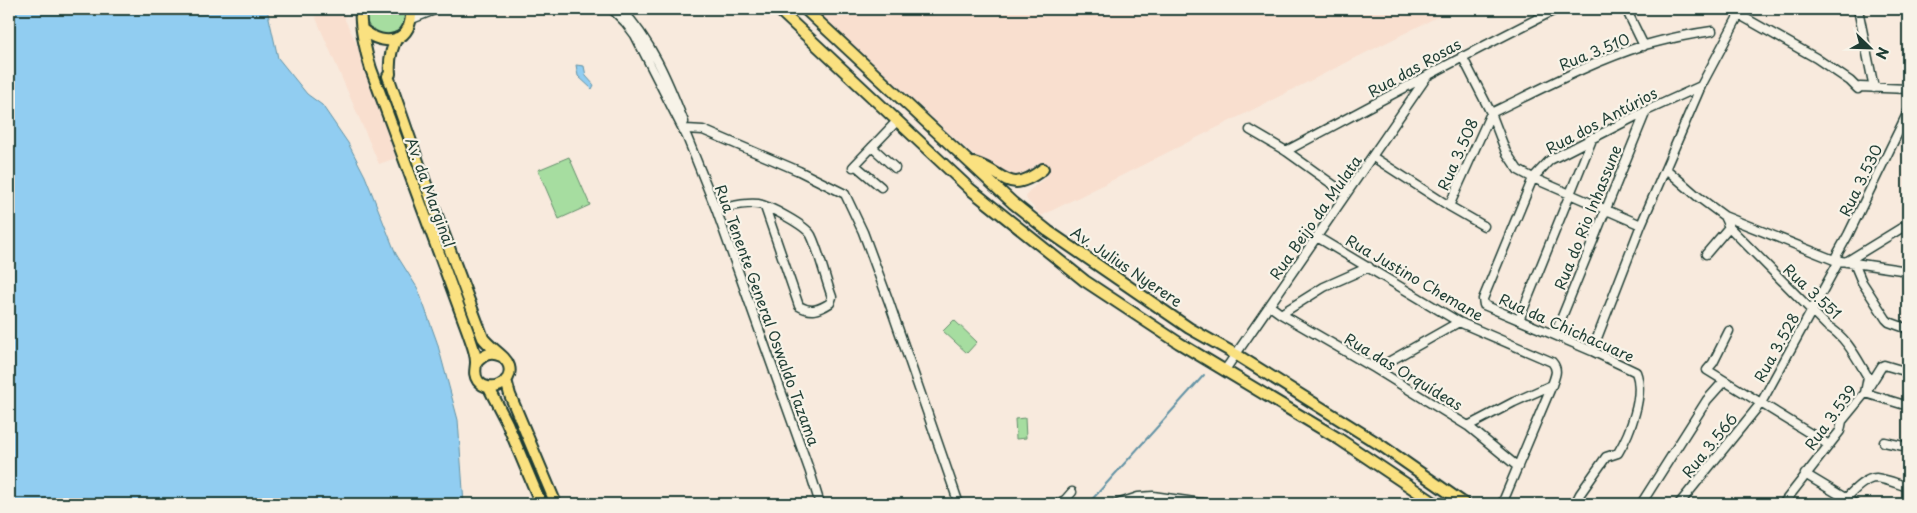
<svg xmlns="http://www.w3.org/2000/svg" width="1917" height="513" font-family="'Playpen Sans',sans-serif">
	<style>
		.built { fill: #f9dfcf }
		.green { fill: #a6dda0; stroke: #628d6a }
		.water { fill: #91cdf1; stroke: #6393a5 }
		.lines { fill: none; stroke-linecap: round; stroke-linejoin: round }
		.stream { stroke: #6393a5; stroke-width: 2 }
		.minor-casing { stroke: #1f3d34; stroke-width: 11 }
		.major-casing { stroke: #1f3d34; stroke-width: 14 }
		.minor { stroke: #f7f3e8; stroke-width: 8 }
		.major { stroke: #fae180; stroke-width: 10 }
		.labels { text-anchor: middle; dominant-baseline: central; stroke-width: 4.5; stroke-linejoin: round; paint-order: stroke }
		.street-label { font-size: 15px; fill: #1f3d34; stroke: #f7f3e8 }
	</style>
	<rect width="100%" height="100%" fill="#f8eadd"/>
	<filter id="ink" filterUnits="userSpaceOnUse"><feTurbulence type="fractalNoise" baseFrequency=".02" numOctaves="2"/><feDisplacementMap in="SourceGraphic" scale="10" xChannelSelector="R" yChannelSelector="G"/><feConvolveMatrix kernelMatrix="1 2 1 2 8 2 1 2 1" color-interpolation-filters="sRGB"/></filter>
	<g filter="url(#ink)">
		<path class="built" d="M312,9H346L345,20L365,60L396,158L379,164Z
			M814,9H1453L1041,216L1027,200L1026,197L1029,191L1048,175L1038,163L1027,172L1019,176H1010L1004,174L972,154Z"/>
		<path class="green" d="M366,9H407C410,43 361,42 366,9Z
			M569,157L590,205L559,219L538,170Z
			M954,320L977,342L967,353L943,331Z
			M1025,418L1026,438L1016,439L1015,419Z"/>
		<path class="water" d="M9,9H267L278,58L307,94L322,105L348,143L365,176L396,254L418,289L437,342L458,420L464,504H9Z
			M576,65L584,66L586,76L594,85L592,89L578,76Z"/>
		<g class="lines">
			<path class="stream" d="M1088,504L1204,375
				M1148,504H1158"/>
			<defs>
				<path id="minor" d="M612,9L625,22L635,35L687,137L716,209L810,472L820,504
					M621,9C651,40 668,81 684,122
					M1626,9L1644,46
					M1858,9L1874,88
					M1738,11V14L1816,58L1850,81L1858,89L1860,87L1908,89
					M412,19L437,9
					M1462,56L1491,113L1506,152L1518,170L1533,178L1641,225
					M686,129L703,130L799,171L845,194L863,232L889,302L959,504
					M1250,130L1286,151L1346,194
					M872,147L895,168
					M1286,151C1376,103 1466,54 1557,9
					M1373,157L1449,206L1484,226
					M855,165L881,187
					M853,167L897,121
					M1666,169L1697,196L1724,216L1834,260L1908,271
					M1449,206L1491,113C1541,89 1591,62 1645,45C1667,39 1690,34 1712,31
					M716,209C729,207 745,202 758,204C769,206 805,225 811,235C819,251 825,278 832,297L830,303C819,310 811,313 799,306L765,207
					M1724,216L1729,227L1827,326C1846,336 1857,359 1868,377L1865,393L1908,406
					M1317,237L1459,322L1552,362C1559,370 1555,376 1552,385L1502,504
					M1706,254L1729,227
					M1834,260L1848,235L1908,112
					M1846,262L1908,224
					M1854,263L1862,282L1886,319L1889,322L1908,329
					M1270,306L1281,314L1376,369L1468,426L1518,467
					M1281,314L1324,287L1369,267
					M1519,320L1593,137
					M1729,331L1713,363L1707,370L1829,445
					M1555,334L1646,111
					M1592,351L1641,225L1701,86L1742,9
					M1376,369L1459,322
					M1225,370L1426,78
					M1468,426L1514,402L1552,385
					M1884,442L1908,447
					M1805,474L1855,504
					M1057,504L1065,500L1072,492
					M1117,504L1138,497L1153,496L1208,504
					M1575,504L1580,494L1606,457L1618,453C1630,433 1645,395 1636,372L1592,351L1484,305L1483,299L1533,178L1550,160L1646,111L1701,86
					M1641,504L1707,400L1724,381
					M1679,504L1761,403L1839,261
					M1783,504L1840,431L1842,421L1865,393L1882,366L1884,365L1908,372
					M1840,504C1849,496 1863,478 1876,478C1886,479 1898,484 1908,487"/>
				<path id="major" d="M361,9C359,24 366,53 371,69L468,332C471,342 476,352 476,362C476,369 473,374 478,381C489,395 514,384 509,366C506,356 490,348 483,338L436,213L388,76L390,74C389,61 390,50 397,38
					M778,9L970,189L1085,281L1179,343L1339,439L1436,504
					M805,9L1013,203L1048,231L1189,328L1237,355L1382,446L1465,504
					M363,30C386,49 413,41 411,9
					M974,163C1006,172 1007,197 1043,169
					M476,363C483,355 490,351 501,356
					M506,380L510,395L556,504
					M489,388L507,423L541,504"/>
			</defs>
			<use href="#minor" class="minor-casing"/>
			<use href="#major" class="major-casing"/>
			<use href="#minor" class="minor"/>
			<use href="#major" class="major"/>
		</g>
	</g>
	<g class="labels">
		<g class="street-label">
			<text transform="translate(1594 51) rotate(-22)">Rua 3.510</text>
			<text transform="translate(1414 67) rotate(-29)">Rua das Rosas</text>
			<text transform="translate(1601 120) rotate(-28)">Rua dos Antúrios</text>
			<text transform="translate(1457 154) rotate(-66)">Rua 3.508</text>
			<text transform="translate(1860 180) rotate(-64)">Rua 3.530</text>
			<text transform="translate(431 192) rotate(70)">Av. da Marginal</text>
			<text transform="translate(1315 217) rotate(-55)">Rua Beijo da Mulata</text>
			<text transform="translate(1587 217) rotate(-68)">Rua do Rio Inhassune</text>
			<text transform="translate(1127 266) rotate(34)">Av. Julius Nyerere</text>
			<text transform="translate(1415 277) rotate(30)">Rua Justino Chemane</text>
			<text transform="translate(1813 291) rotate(43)">Rua 3.551</text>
			<text transform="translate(768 315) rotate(70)">Rua Tenente General Oswaldo Tazama</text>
			<text transform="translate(1567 327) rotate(24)">Rua da Chichacuare</text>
			<text transform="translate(1776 347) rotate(-61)">Rua 3.528</text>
			<text transform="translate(1404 371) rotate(31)">Rua das Orquídeas</text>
			<text transform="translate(1830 417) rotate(-54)">Rua 3.539</text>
			<text transform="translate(1709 445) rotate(-51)">Rua 3.566</text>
		</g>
	</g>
	<rect width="1917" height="513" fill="none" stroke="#f7f3e8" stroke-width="30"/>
	<rect x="15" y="15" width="1887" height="483" fill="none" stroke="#1f3d34" stroke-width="2" filter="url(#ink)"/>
	<g transform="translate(1870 48) rotate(113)" stroke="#f7f3e8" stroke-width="4" paint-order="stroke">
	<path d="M0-4L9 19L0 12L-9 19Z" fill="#1f3d34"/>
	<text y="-8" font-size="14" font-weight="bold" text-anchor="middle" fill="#1f3d34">N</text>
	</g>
</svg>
